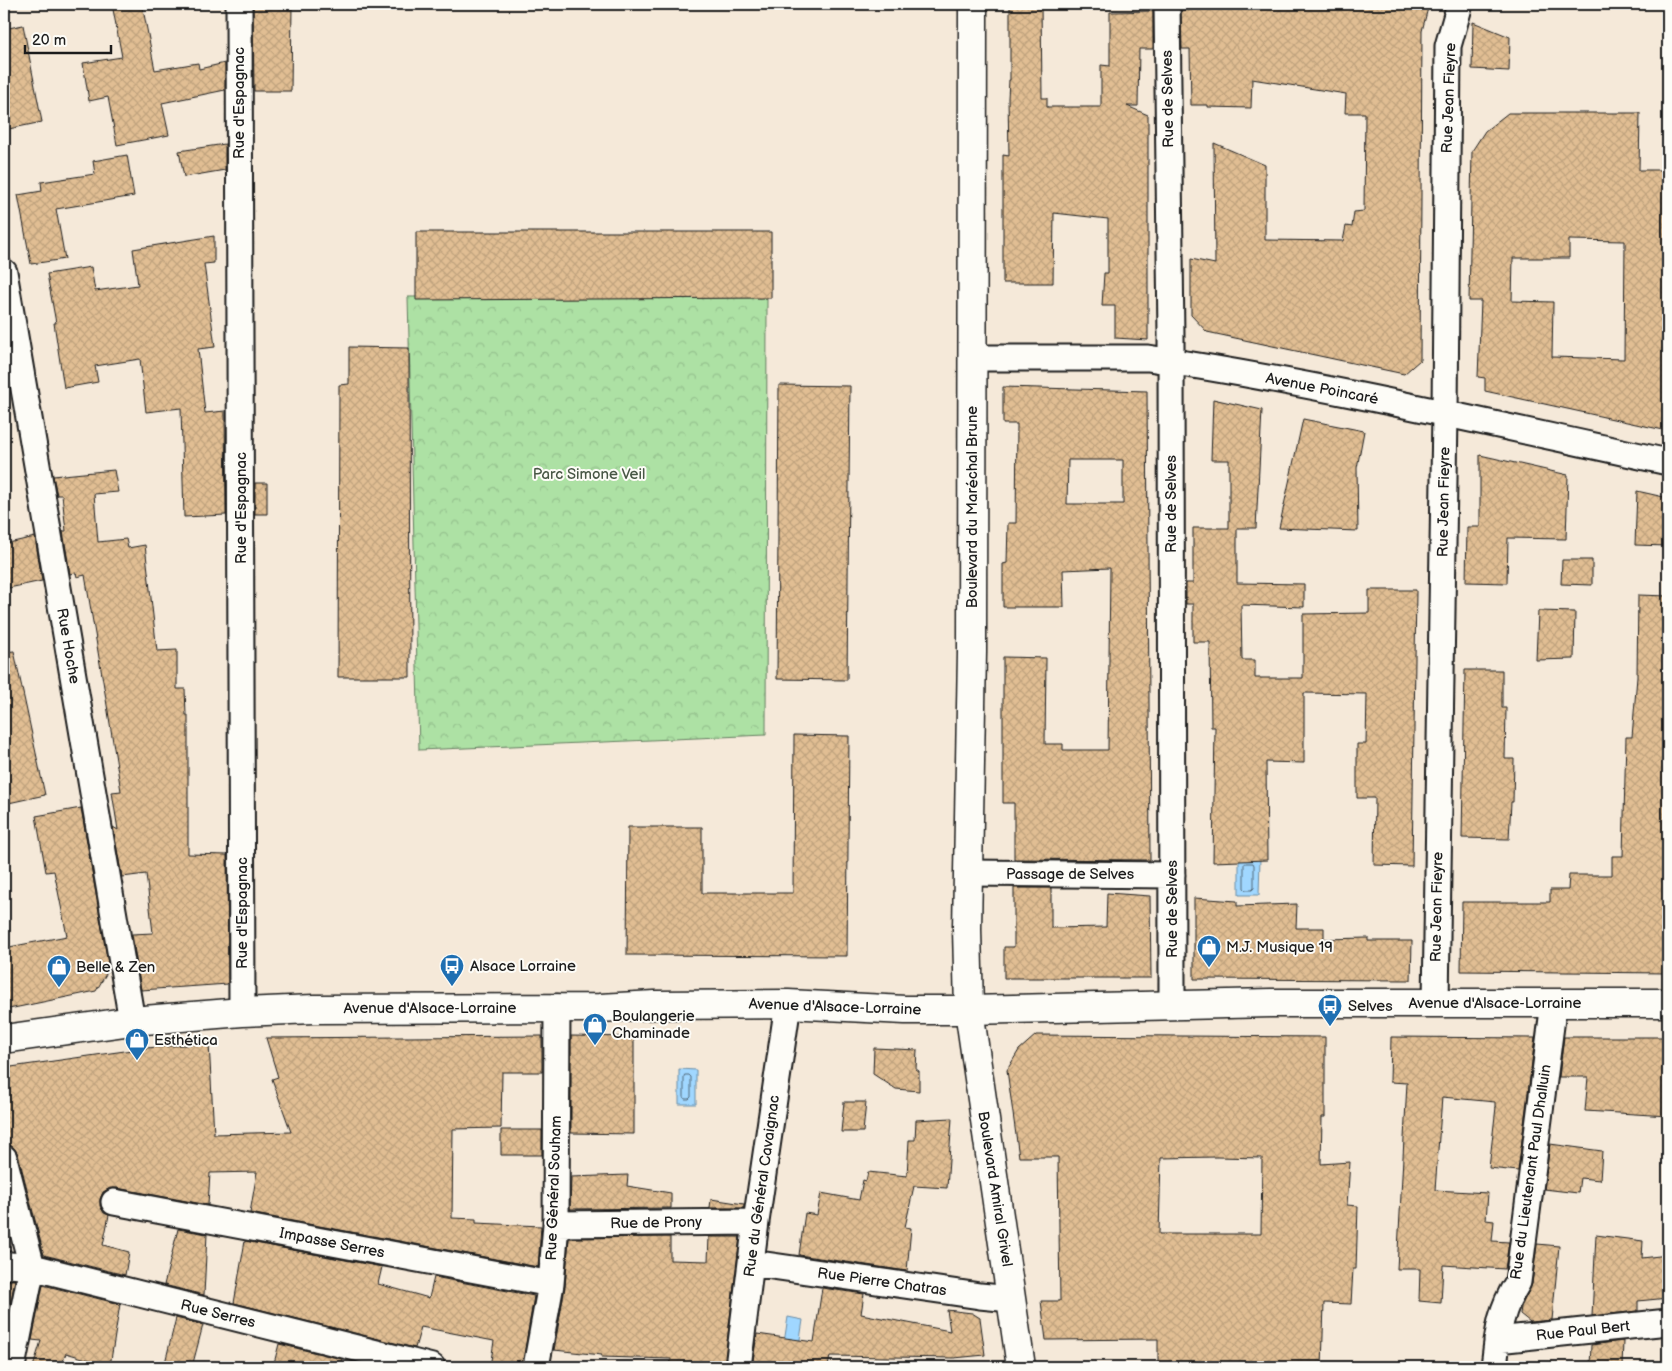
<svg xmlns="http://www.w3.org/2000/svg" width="1672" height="1371" font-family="'Balsamiq Sans',sans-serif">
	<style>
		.forest { fill: url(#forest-crowns); stroke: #647e60 }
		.water { fill: #a0d7ff; stroke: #6b8ca4 }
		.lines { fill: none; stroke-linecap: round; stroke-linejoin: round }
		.shore { stroke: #516777; stroke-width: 1 }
		.building { fill: url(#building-cross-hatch); stroke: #1c1c1c; fill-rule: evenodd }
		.street-casing { stroke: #1c1c1c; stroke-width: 29 }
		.secondary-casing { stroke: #1c1c1c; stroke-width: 31 }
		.primary-casing { stroke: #1c1c1c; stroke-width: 31 }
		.street { stroke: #fdfcf7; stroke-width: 25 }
		.secondary { stroke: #fdfcf7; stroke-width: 28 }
		.primary { stroke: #fdfcf7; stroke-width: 28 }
		.labels { text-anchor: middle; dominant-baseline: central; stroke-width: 4; stroke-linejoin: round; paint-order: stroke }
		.street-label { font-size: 15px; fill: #1c1c1c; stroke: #fdfcf7 }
		.park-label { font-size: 15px; fill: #485745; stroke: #fdfcf7 }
		.poi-label { font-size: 15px; fill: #1c1c1c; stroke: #fdfcf7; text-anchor: start }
	</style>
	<defs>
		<pattern id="forest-crowns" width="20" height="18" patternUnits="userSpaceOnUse" patternTransform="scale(1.25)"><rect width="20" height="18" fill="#ade1a4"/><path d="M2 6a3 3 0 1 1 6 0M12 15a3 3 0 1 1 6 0" fill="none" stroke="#94c08d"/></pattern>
		<pattern id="building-cross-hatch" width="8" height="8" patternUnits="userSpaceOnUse" patternTransform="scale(1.25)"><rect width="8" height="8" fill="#e1be93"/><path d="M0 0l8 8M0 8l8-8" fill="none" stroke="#c0a37e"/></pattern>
	</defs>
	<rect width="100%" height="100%" fill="#f5e9d9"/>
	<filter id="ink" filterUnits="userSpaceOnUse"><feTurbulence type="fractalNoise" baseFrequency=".02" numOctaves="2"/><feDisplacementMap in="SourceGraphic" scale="10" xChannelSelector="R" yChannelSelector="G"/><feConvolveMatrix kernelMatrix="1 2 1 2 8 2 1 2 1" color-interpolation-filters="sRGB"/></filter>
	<g filter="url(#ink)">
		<path class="forest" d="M767,295L766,735L419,750L408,297Z"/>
		<path class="water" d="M1239,858H1260L1259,895H1239Z
			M679,1069L696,1070V1104H679Z
			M788,1317L803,1320L798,1352L783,1349Z"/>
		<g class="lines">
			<path class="shore" d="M1246,863H1253L1254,865V888L1252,890H1246L1244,888V865Z
				M685,1075H689L691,1077V1097L689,1099H685L684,1097V1077Z"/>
		</g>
		<path class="building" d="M112,4H142L155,70L198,63L199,69L225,63V90L162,103L169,135L117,145L108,97L89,101L83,63L122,57Z
			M253,4H292L291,91H254Z
			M1010,4H1041L1042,98H1047V107H1101V65L1110,66V12L1153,11V49H1139L1138,106H1127L1148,115V340L1115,338V306H1102L1104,273H1108V219L1054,213L1053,283H1003V155L1009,156L1008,98L1009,80H1010Z
			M1190,4H1429L1422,31L1420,360L1404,374L1207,332L1191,315V259L1215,264L1214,143L1265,165V240L1343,241L1346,226L1352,227L1354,212L1364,211L1365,113H1345L1346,94L1252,79L1251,108L1208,107V105H1191L1190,49H1182L1181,10H1190Z
			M1473,22L1510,37L1509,71L1472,69Z
			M23,25L42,122L4,130V29Z
			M1508,113H1640L1639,170H1668V431L1485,391V378L1478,377L1481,301H1469L1472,151L1485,131ZM1569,240L1625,241L1624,359L1552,357L1553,302L1512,301L1513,258H1569Z
			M225,144V170L184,177L179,151Z
			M127,155L134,196L56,209L65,259L31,264L18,195L42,191L41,182L95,174L93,161Z
			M416,232H771V298L416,300Z
			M214,236V263L204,264L215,347L198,349L205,413L225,411L226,515L184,517L181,408L146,412L140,359L95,366L98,382L64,388L54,323H56L47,274L91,267L95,291L138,285L133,249Z
			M349,347L409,348L410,677H338L339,385L349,384Z
			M779,385L850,386L847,680L777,679Z
			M1003,387L1147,391L1150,860L1014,859V803H1003V657L1046,658L1045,744H1063V750H1108L1110,568L1063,570L1064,607H1003V564L1007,563L1008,523H1016L1017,424H1003ZM1068,460H1123V504H1067Z
			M1213,399L1262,410L1256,528H1237V583L1304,584V607L1241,605L1242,660H1255V678H1303V614L1369,613V590H1416L1412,866L1374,865L1375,798H1357V744H1366L1367,694L1304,693V763L1266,762L1267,860L1213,862L1215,727H1211L1210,642H1193V604H1186V583H1193V528H1229V460H1211Z
			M1303,419L1364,431L1357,468L1358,531L1279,528Z
			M1480,455L1568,475L1566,539L1508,538L1507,583L1466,582L1467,527H1480Z
			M114,470L118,492L94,494L98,542L126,539L128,548L145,545L157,651L177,650V689H185L186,715H188V854L227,855L228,984L141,990L132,934L153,933L146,874L122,877L113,827L118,830L112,792L121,791L105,693L85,575L77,577L76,573L70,574L63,531H66L62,495H57L53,476Z
			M255,483H267V514H255Z
			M1637,491L1668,498V546L1635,545Z
			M35,537L42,581L4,589V544Z
			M1562,560H1592V585L1561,584Z
			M1638,595L1668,596V973L1461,971L1462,902H1550V890H1568L1569,875H1612V856H1623L1626,737H1632L1637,677Z
			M1538,611L1575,612L1574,659L1536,660Z
			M14,651L45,795L4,804V652Z
			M1465,670H1502V708H1506L1505,759H1514L1513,802H1511L1509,839L1462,838Z
			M794,735L849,736L847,956L627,955L628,827H702V893H793Z
			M81,808L109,969L96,991L4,1010V948L67,936L54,871L46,872L36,816Z
			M1014,888H1051V928L1106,927L1107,893L1150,896L1151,978H1004V947H1014Z
			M1194,898L1237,901V906L1297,904L1296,928H1324V939L1368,938V941H1412L1411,980L1194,979Z
			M1036,1035L1325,1037V1117H1322L1321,1164L1350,1162L1347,1205L1358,1206L1356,1269H1353L1351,1304L1324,1303L1322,1367H1158V1339L1046,1340L1041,1301H1060L1058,1157H1019L1007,1070L1019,1050ZM1217,1157L1262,1158L1261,1234H1159L1161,1158Z
			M542,1036V1072H502L501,1128L453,1129L452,1218L476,1219V1223L541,1226L538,1267L250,1213L257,1172L210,1173L208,1205L117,1188H110L103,1192L100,1199V1206L104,1213L109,1215L103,1245L129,1252L125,1275L44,1255L18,1154L14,1148L8,1144H4V1068L146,1048L209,1043L214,1134L291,1132L272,1079L278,1077L266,1038Z
			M571,1036L634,1037V1134L571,1133Z
			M1391,1037L1535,1038L1518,1171L1489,1168L1496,1107H1495V1102L1442,1097L1435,1190L1488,1193L1486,1220L1494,1221L1492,1241L1509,1242L1505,1269L1443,1265L1441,1303L1419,1301L1420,1269H1397L1407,1083L1390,1082Z
			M1564,1037H1668V1116L1585,1111L1588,1077H1559Z
			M874,1048L917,1050L916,1069L919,1071V1091L896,1089L873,1074Z
			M844,1102H866L863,1132H841Z
			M952,1118L947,1188L914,1186L905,1227L911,1228L907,1271L799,1255L805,1213L817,1215L821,1193L859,1200L863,1180L866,1181L868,1172L907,1176L909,1140H915L916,1120Z
			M501,1130H542V1155H501Z
			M1550,1144L1602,1151L1600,1180L1580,1178L1578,1193L1544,1189Z
			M628,1175L627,1186L671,1193V1208L570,1209L571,1177Z
			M711,1199L744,1204V1208H710Z
			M178,1229L207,1234L204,1295L164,1285Z
			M1596,1235L1643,1241L1642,1258L1668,1255V1298L1638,1301V1311L1592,1316Z
			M670,1237V1260L708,1261L709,1237H740L724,1367H670L671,1359L601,1357L602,1355L554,1350L565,1287L569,1238Z
			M245,1241L382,1267L378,1284L429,1298L434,1277L534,1296L522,1367H490L494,1341L421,1327L415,1348L234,1303Z
			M1537,1244L1559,1246L1552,1320L1530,1322L1520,1314L1521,1307L1532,1284Z
			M12,1280H15L4,1335V1281Z
			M43,1285L120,1304L110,1366L66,1353L61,1367H33L41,1341L32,1340Z
			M822,1288L864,1294L861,1314L950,1331L947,1310L972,1313L980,1318L985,1355L954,1358L830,1356L828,1367H752L757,1334L814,1342Z
			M176,1318L203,1325L192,1367H164Z
			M1623,1341L1622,1367H1590L1591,1345Z
			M279,1344L342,1359L340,1367H273Z"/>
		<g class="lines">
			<defs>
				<path id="street" d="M239,4L242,1012
					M1167,4L1171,336L1172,1005
					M4,272L132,1021
					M972,358H1148C1323,384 1495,425 1668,462
					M968,873L1172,875
					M1436,1003L1445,414L1448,46L1460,4
					M4,1158L32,1267L12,1367
					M114,1202L551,1284
					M556,1224L756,1222
					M752,1263L980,1296L1011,1299
					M4,1267L10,1265L32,1267L432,1367
					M1497,1340L1668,1322
					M536,1367L551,1284L556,1224L557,1007
					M738,1367L756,1222L788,1004
					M1494,1367C1498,1333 1499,1312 1518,1282L1552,1018L1551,1004"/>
				<path id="secondary" d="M4,1039L132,1021L242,1012L314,1009L600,1008L655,1005L788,1004L905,1010H969L1271,1003H1668"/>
				<path id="primary" d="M973,4L972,652L967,929L969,1010L1021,1367"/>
			</defs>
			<use href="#street" class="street-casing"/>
			<use href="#secondary" class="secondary-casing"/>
			<use href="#primary" class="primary-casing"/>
			<use href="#street" class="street"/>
			<use href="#secondary" class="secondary"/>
			<use href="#primary" class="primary"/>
		</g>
	</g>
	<defs>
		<symbol id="shop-pin" viewBox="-11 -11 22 30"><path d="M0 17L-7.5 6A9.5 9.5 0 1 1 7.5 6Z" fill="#1f6fb2" stroke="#fdfcf7"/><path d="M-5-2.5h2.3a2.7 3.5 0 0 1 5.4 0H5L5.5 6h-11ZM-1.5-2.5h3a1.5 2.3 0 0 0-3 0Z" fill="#fff"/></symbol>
		<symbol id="bus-pin" viewBox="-11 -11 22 30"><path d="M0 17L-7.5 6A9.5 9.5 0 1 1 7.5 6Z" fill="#1f6fb2" stroke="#fdfcf7"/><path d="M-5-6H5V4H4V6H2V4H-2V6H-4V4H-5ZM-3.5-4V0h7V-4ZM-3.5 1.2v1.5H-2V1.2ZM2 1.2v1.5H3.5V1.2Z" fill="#fff"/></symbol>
	</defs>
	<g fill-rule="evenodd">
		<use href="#shop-pin" x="1195" y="933" width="28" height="38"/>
		<use href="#bus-pin" x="438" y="952" width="28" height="38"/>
		<use href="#shop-pin" x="45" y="953" width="28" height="38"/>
		<use href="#bus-pin" x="1316" y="992" width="28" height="38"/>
		<use href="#shop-pin" x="581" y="1011" width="28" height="38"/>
		<use href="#shop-pin" x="123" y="1026" width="28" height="38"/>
	</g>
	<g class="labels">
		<g class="street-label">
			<text transform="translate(1449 98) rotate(-88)">Rue Jean Fieyre</text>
			<text transform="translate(1168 99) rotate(-91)">Rue de Selves</text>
			<text transform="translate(239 103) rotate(-90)">Rue d'Espagnac</text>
			<text transform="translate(1322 389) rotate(11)">Avenue Poincaré</text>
			<text transform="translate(1444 502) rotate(-89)">Rue Jean Fieyre</text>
			<text transform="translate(1171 504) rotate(-90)">Rue de Selves</text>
			<text transform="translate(972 507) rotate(-90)">Boulevard du Maréchal Brune</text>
			<text transform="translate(241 508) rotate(-90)">Rue d'Espagnac</text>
			<text transform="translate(68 646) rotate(80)">Rue Hoche</text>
			<text x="1070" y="874">Passage de Selves</text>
			<text transform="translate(1437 907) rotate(-89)">Rue Jean Fieyre</text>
			<text transform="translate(1172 909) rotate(-90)">Rue de Selves</text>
			<text transform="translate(242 913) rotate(-90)">Rue d'Espagnac</text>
			<text x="1495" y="1003">Avenue d'Alsace-Lorraine</text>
			<text transform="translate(835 1007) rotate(2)">Avenue d'Alsace-Lorraine</text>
			<text x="430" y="1008">Avenue d'Alsace-Lorraine</text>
			<text transform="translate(1531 1172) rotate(-82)">Rue du Lieutenant Paul Dhalluin</text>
			<text transform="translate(762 1186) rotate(-82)">Rue du Général Cavaignac</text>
			<text transform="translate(554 1188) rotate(-88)">Rue Général Souham</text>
			<text transform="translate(995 1189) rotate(81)">Boulevard Amiral Grivel</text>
			<text transform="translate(656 1223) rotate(-1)">Rue de Prony</text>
			<text transform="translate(332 1243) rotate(11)">Impasse Serres</text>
			<text transform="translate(882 1282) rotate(8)">Rue Pierre Chatras</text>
			<text transform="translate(218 1314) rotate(14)">Rue Serres</text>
			<text transform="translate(1583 1331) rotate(-6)">Rue Paul Bert</text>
		</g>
		<g class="park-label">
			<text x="589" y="474">Parc Simone Veil</text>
		</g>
		<g class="poi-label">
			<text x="1226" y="947">M.J. Musique 19</text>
			<text x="470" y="966">Alsace Lorraine</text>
			<text x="76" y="967">Belle &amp; Zen</text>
			<text x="1348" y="1006">Selves</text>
			<text x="612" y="1016">Boulangerie<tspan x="612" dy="17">Chaminade</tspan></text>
			<text x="154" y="1040">Esthética</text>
		</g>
	</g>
	<rect width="1672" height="1371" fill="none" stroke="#fdfcf7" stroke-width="20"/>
	<rect x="10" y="10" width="1652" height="1351" fill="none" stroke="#1c1c1c" stroke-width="2" filter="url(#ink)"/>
	<path d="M25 45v8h86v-8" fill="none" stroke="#1c1c1c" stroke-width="2.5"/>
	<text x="32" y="45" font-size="15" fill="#1c1c1c" stroke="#fdfcf7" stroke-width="4" paint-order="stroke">20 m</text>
</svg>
